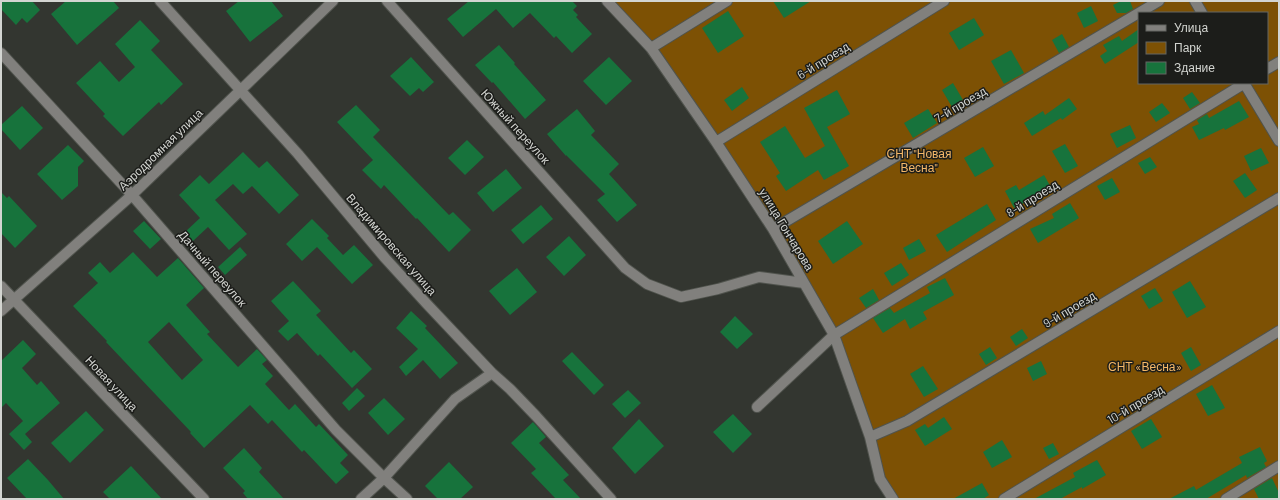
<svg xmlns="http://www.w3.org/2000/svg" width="1280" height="500" font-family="Barlow,sans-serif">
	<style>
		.green { fill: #7d5104; fill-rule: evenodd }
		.building { fill: #17733c; fill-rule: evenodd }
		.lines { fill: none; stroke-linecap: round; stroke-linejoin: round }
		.minor-casing { stroke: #50534d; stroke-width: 12 }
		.minor { stroke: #81807d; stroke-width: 10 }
		.labels { text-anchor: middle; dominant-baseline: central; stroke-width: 3; stroke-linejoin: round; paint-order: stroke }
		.street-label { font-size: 12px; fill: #d3d5d1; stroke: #1c1d1a }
		.park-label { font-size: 12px; fill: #f4b869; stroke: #1c1d1a }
	</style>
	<rect width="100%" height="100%" fill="#333630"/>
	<path class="green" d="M607,1H1279V499H893L880,479L834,335L773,229L651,48ZM1139,13H1267V83H1139Z"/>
	<path class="building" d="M1,1H32L40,10L27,23L22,18L16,25L1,9Z
		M66,1H113L119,8L77,45L51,14Z
		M239,1H271L283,16L250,42L226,11Z
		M469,1H572L577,6L573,10L578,15L576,17L592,34L572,53L556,36L554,38L530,13L513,28L496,9L463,37L447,19Z
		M773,1H811L784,18Z
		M1121,1H1130L1133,9L1126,13H1117L1113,5Z
		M1091,6L1098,21L1084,28L1077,13Z
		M728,11L744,36L718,53L702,28Z
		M974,18L984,35L959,50L949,33Z
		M140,20L160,41L151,50L183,84L161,105L159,102L123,136L103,116L105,114L76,83L100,61L119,82L135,67L115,44Z
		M1139,29V42L1105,64L1100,56L1107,51L1103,45L1119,36L1122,41Z
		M1062,34L1069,47L1059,53L1052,40Z
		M499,45L515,63L514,64L546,100L525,119L493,82L492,83L475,65Z
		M1011,50L1024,73L1004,84L991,61Z
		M411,57L434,82L423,92L419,88L410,96L390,76Z
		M609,57L632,81L606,105L583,81Z
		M953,83L963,100L952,107L942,90Z
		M742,87L749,98L732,111L724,100Z
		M837,90L850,114L827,127L849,166L824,180L818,170L786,191L776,176L780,173L760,142L785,126L805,158L825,146L804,108Z
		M1192,92L1200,103L1190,109L1183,98Z
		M1069,98L1077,109L1062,120L1061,118L1032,136L1024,123L1043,111L1045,115Z
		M1239,101L1249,117L1225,130L1224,128L1199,140L1192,127L1199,124L1197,120L1207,114L1209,118Z
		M1162,103L1170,113L1156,122L1149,112Z
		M356,105L380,130L373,137L449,215L453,212L471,230L449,252L417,218L416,219L384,185L381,189L362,170L373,160L337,122Z
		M22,106L43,128L20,150L1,129V125Z
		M577,109L595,131L591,135L619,164L609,174L637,205L617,222L597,200L605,194L566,155V156L547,134Z
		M928,109L937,123L913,138L904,123Z
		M1130,125L1136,138L1117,148L1110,134Z
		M467,140L484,157L465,175L448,158Z
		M1065,144L1078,166L1065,173L1052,151Z
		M68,145L84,161L78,167V186L62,200L37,174Z
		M983,147L994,166L975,177L964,158Z
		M1261,148L1269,163L1251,171L1244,156Z
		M243,152L259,168L267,161L299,195L279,214L252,186L243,194L233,184L215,200L247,234L229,250L208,227L193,241L185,232L200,218L179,195L200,175L209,184Z
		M1150,157L1157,167L1145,174L1138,163Z
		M506,169L522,188L493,212L477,193Z
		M1245,173L1257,190L1245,198L1233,181Z
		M1044,175L1052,189L1014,208L1005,191L1016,185L1019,190Z
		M1112,178L1120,192L1105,200L1097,186Z
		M1,192L7,198L9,196L37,226L15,248L1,233Z
		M1070,203L1079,218L1038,243L1030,229L1054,218L1052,214Z
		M987,204L996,220L947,252L936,235Z
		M541,205L553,219L523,244L511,230Z
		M312,219L329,236L327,238L343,255L354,245L373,265L352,284L317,247L302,261L286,244Z
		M144,221L161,239L150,249L133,231Z
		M847,221L863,244L833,264L818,241Z
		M569,236L586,255L564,276L546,257Z
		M919,239L926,251L909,260L903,248Z
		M240,247L247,255L225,275L218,267Z
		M133,252L157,277L178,258L204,288L186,305L210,332L207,334L238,367L257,349L267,360L262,364L273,376L265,384L289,410L295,404L316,427L319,424L348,455L340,463L349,472L336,484L304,450L302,452L272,420L268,424L250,405L204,448L190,433L191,432L106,342L107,341L73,306L98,283L88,273L100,262L110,273ZM169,322L203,360L182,380L148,342Z
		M901,263L909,275L892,286L884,273Z
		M517,268L537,292L510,315L489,291Z
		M945,278L954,295L923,312L927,319L910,329L905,319L883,333L873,318L890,308L894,313L930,293L927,287Z
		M293,281L321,311L316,315L351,353L354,350L372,369L352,388L320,354L318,356L297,333L288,341L278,331L289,321L271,301Z
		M1190,281L1206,307L1187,318L1172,292Z
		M1155,288L1163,301L1149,309L1141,296Z
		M873,289L879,300L866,308L859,298Z
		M411,311L427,326L425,328L458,363L440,379L423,360L406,376L399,367L418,349L396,328Z
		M735,316L753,334L737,349L720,332Z
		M1022,329L1028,338L1016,346L1010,337Z
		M23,340L36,354L22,368L37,385L41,381L60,403L25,434L32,442L24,450L9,434L23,421L6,403L1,408V361Z
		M990,347L997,358L986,365L979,354Z
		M1191,347L1201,365L1191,371L1181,353Z
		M572,352L604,385L594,395L562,361Z
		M1041,361L1047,374L1033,381L1027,368Z
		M923,366L938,389L924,397L910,374Z
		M1212,385L1225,408L1208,416L1196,394Z
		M357,388L365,396L349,411L342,403Z
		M628,390L641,403L625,418L612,404Z
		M384,398L405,419L388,435L368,413Z
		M86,411L104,430L70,463L51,443Z
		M733,414L752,434L733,453L713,432Z
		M944,417L952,429L925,446L915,430L925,424L928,428Z
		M639,419L664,446L635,474L612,448Z
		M1151,419L1162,437L1142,449L1131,431Z
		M533,422L546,437L539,443L569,475L563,480L581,499H556L531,473L536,469L511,443Z
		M1002,440L1012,457L992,468L983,452Z
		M1053,443L1059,454L1049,459L1043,448Z
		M1260,447L1267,461L1264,463L1266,467L1247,478L1246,475L1206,499H1169L1194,486L1196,490L1242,463L1239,457Z
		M244,448L262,468L259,472L284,499H248L243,493L245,491L223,468Z
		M28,459L48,480L64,499H27L7,478Z
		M1097,460L1106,475L1082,489V487L1060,499H1034L1075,477L1073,473Z
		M449,462L473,487L460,499H438L425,486Z
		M131,466L162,499H110L103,492Z
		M1272,478L1279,493V499H1259L1254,489Z
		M982,483L989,495L983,499H953Z"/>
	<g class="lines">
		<defs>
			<path id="minor" d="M160,1L298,154L385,258L426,303L492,373L510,389L536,416L611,499
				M387,1L625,268L647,284L681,297L718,289L759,277L804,283
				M607,1L651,48L716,142L773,229L834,335L870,437L880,479L893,499
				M1195,1L1202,13
				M651,48L727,1
				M1,53L132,195L336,430L384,478L407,499
				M1267,69L1279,62
				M1244,83L1279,141
				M716,142L944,1
				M773,229L1159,1
				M1,286L204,499
				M1,311L132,195L333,1
				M757,407L834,335L1245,83
				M870,437L907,421L1279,198
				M361,499L384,478L455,399L492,373
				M1004,499L1279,331
				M1226,499L1279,466"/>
		</defs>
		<use href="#minor" class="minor-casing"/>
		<use href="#minor" class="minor"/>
	</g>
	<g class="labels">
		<g class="street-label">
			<text transform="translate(823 60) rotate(-32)">6-й проезд</text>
			<text transform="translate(960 104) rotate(-31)">7-й проезд</text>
			<text transform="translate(516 126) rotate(48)">Южный переулок</text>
			<text transform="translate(160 149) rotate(-44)">Аэродромная улица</text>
			<text transform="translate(1032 198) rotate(-32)">8-й проезд</text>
			<text transform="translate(787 229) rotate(59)">улица Гончарова</text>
			<text transform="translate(392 244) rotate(49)">Владимировская улица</text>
			<text transform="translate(213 268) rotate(49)">Дачный переулок</text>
			<text transform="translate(1069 309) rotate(-31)">9-й проезд</text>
			<text transform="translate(112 383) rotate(47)">Новая улица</text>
			<text transform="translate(1135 404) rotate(-31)">10-й проезд</text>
		</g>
		<g class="park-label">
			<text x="919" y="153">СНТ "Новая<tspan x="919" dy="14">Весна"</tspan></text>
			<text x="1145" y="366">СНТ «Весна»</text>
		</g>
	</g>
	<rect width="1280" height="500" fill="none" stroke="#d3d5d1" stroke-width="4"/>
	<rect x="1138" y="12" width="130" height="72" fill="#1c1d1a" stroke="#656763"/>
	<rect x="1146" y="25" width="20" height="6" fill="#81807d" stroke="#656763"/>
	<text x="1174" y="32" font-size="12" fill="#d3d5d1">Улица</text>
	<rect x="1146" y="42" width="20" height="12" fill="#7d5104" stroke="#656763"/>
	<text x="1174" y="52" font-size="12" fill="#d3d5d1">Парк</text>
	<rect x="1146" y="62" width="20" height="12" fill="#17733c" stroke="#656763"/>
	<text x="1174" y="72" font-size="12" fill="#d3d5d1">Здание</text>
</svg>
